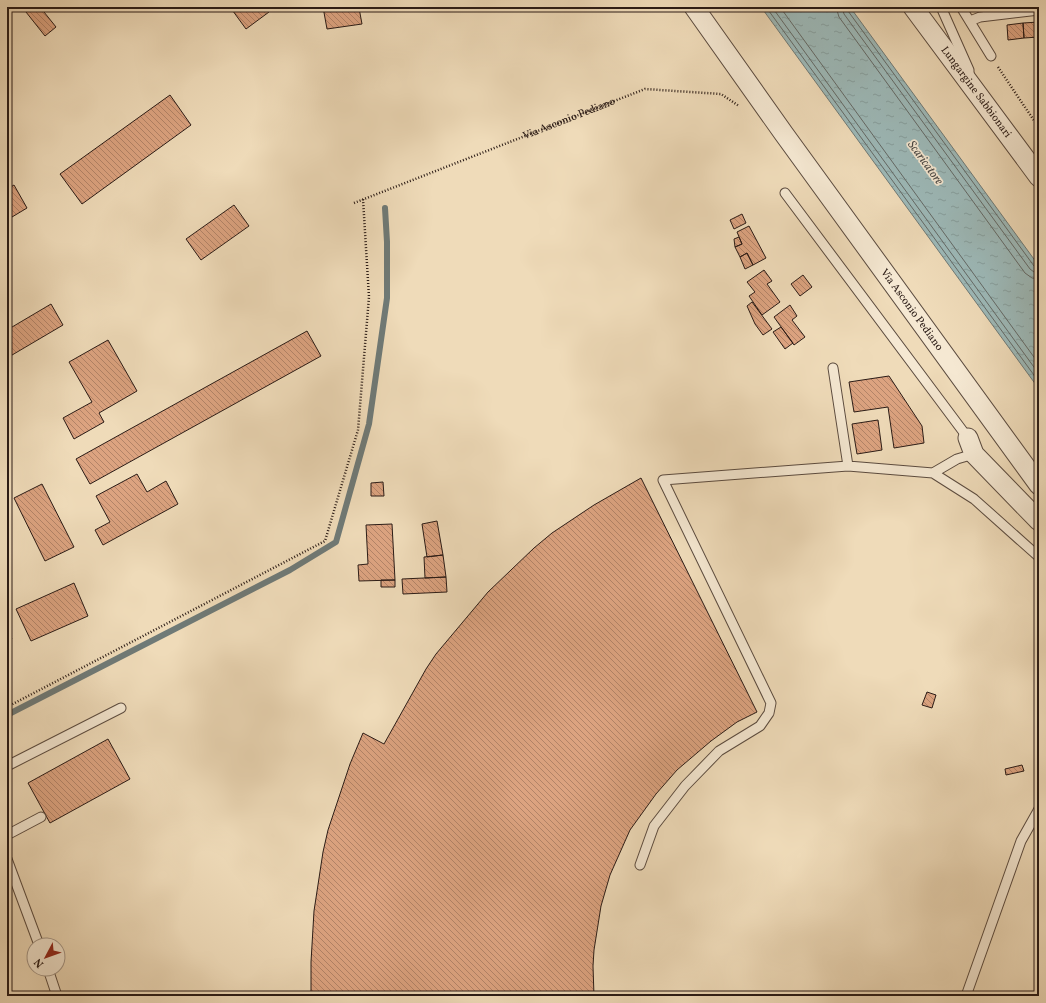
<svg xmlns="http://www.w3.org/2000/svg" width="1046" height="1003" font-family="Vollkorn,serif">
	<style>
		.water { fill: url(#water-ripples); stroke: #6f7a77 }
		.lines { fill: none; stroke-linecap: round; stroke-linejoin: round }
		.shore { stroke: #646a67; stroke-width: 1 }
		.stream { stroke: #6f7a77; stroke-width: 6 }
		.building { fill: url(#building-back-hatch); stroke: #2a1b16 }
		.lane-casing { stroke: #5b4b3f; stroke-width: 11 }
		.street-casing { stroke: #5b4b3f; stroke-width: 21 }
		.path { stroke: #2a1b16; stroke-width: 2.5; stroke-dasharray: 1 2; stroke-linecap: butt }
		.lane { stroke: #f5e8d2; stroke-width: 9 }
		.street { stroke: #f5e8d2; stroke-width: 19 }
		.labels { text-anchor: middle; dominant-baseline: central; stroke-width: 3.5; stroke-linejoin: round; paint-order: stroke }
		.street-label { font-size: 11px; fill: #2a1b16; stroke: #f5e8d2 }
		.water-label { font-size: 12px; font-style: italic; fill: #4c4a47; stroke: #f5e8d2 }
	</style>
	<defs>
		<pattern id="water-ripples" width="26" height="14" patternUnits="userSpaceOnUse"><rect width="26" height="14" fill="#9db9b8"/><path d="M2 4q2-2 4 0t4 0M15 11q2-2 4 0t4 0" fill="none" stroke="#879e9d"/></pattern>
		<pattern id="building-back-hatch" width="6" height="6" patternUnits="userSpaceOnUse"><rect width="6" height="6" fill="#dca380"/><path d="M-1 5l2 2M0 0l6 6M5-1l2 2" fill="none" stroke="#b38468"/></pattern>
	</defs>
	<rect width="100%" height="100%" fill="#efdbb9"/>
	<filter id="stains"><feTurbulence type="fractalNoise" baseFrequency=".005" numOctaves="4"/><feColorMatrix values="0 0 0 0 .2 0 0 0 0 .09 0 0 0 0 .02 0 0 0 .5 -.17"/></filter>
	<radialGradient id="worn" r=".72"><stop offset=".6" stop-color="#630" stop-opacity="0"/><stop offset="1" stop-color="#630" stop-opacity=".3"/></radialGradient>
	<path class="water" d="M761,7H850L1039,266V389Z"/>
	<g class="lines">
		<path class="shore" d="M766,7L1039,382
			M772,7L1039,374
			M780,7L1039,364
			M836,7L839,17L1025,273L1032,278L1039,279
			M842,7L844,14L1030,269L1034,272L1039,273
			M847,7L848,11L1034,266L1039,268"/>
		<path class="stream" d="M7,715L290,570L336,542L369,424L387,298V242L385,208"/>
	</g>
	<path class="building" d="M22,7H40L56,27L45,36Z
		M230,7H265L269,12L246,29Z
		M323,7H366L359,8L362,24L327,29Z
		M1039,22V37L1024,38L1023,23Z
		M1023,23L1024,38L1008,40L1007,25Z
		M170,95L191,125L82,204L60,174Z
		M14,185L27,208L7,220V189Z
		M234,205L249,226L201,260L186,239Z
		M742,214L746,223L734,229L730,220Z
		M749,226L766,258L753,265L747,253L740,257L735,247L742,244L737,232Z
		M739,237L742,244L735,247L734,239Z
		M747,253L753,265L745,269L740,257Z
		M764,270L772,281L767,284L780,302L762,315L749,296L755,292L747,282Z
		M803,275L812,287L800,296L791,284Z
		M752,302L772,329L763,335L755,324L747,306Z
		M51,304L63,325L7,358V330Z
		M790,305L797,316L792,320L805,337L794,345L774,317Z
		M781,327L793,343L785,349L773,332Z
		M307,331L321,356L90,484L76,459Z
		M108,340L137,391L99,413L104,422L74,439L63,418L92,402L69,362Z
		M889,376L922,426L924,443L894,448L888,407L854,412L849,382Z
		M878,420L882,450L857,454L852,424Z
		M137,474L147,492L166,481L178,504L103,545L95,530L110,522L96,496Z
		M641,478L757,712L737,722L711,741L677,770L656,794L630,830L610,875L601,906L594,950L593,966L594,996H311V962L314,911L323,852L328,830L350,764L363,733L384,744L426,669L436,654L488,592L534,548L552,533L594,505Z
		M383,482L384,496H371V483Z
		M42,484L74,547L45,561L14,498Z
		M437,521L443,555L427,557L422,524Z
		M392,524L395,580L359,581L358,565L368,564L366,525Z
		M443,555L446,577L425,578L424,557Z
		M446,577L447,592L403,594L402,579Z
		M381,580H395V587H381Z
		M74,583L88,616L31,641L16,609Z
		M7,634L12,638L7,646Z
		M927,692L936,695L932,708L922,705Z
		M108,739L130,779L50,823L28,783Z
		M1022,765L1024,771L1006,775L1005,769Z"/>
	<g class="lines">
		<defs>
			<path id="lane" d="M941,7L969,70V73
				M961,7L991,56
				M970,21L980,17L1039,10
				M785,193L968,438
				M833,368L848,466
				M974,454L957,459L933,473L974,499L1039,557
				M7,766L121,708
				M7,835L41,817
				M7,859L39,945
				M640,865L654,826L685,786L719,751L760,726L769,713L771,703L663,480L848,466L933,473
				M48,969L57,996
				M966,996L1021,841L1039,809"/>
			<g id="street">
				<path id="s2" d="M694,7L784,134L1039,485"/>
				<path id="s3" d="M913,7L1039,177"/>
				<path d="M968,438L974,454L1039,521"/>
			</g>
		</defs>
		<use href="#lane" class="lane-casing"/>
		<use href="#street" class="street-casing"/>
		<g class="path">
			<path d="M998,67L1039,128"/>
			<path id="s1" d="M354,203L645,89L721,94L739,106"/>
			<path d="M7,707L325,541L358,430L369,297L363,199"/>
		</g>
		<use href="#lane" class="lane"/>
		<use href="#street" class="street"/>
	</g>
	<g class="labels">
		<g class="street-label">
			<text stroke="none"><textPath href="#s3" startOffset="106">Lungargine Sabbionari</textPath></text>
			<text stroke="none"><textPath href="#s1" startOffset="231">Via Asconio Pediano</textPath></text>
			<text stroke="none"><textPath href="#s2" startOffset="373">Via Asconio Pediano</textPath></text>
		</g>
		<g class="water-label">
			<text transform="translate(925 163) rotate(54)">Scaricatore</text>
		</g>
	</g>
	<rect width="1046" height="1003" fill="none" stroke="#efdbb9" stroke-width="24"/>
	<rect x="8" y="8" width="1030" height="987" fill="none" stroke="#2a1b16" stroke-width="2"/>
	<rect x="12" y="12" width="1022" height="979" fill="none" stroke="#2a1b16"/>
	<g transform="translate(46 957) rotate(229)"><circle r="19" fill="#f5e8d2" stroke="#a49687"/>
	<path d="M0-3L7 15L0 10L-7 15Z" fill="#8f2418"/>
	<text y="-6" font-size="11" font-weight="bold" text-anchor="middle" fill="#2a1b16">N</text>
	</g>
	<rect width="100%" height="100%" filter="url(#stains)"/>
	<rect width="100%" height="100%" fill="url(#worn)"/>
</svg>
